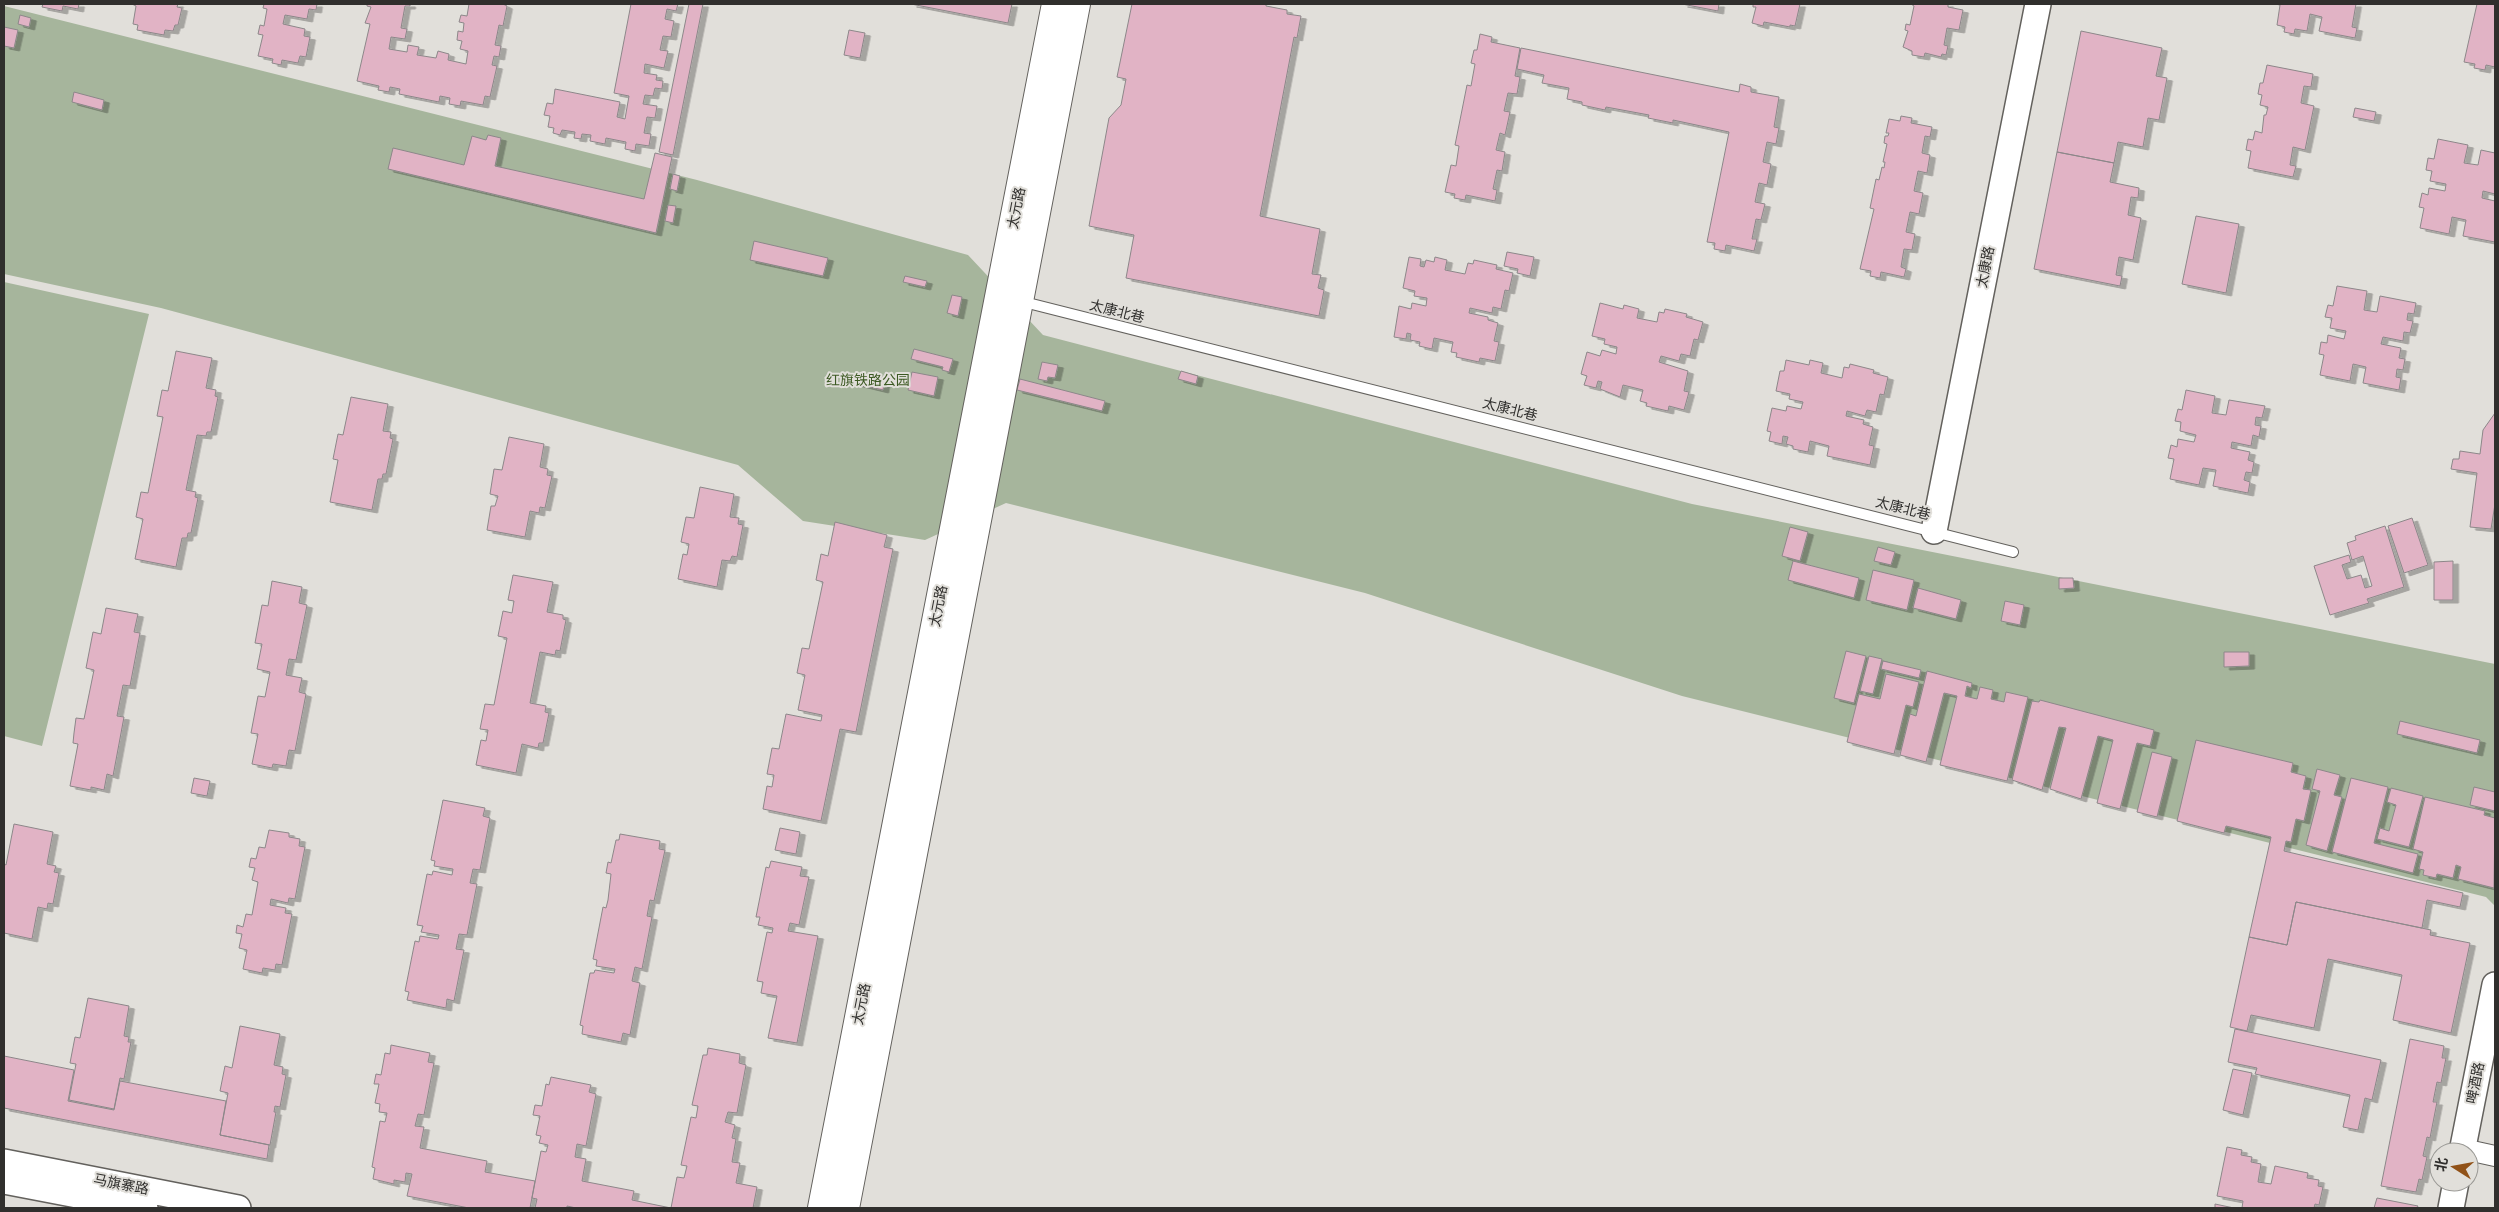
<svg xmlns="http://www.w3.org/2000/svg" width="2499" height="1212" font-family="'Source Sans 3','Noto Sans SC',sans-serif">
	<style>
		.green { fill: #a6b59c }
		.building { fill: #e1b3c5; stroke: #8c8789; filter: url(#shadow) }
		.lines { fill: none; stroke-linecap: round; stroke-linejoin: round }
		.service-casing { stroke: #63615d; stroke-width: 12 }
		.minor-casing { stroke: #63615d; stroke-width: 22 }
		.tertiary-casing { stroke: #63615d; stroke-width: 28 }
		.secondary-casing { stroke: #63615d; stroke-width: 30 }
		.service { stroke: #fff; stroke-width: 10 }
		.minor { stroke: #fff; stroke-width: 20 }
		.tertiary { stroke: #fff; stroke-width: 25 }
		.secondary { stroke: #fff; stroke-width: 28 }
		.labels { text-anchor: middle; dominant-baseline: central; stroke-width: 4; stroke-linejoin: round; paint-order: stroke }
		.street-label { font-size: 14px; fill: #302f2d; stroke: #e1dfda }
		.park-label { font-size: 14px; fill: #3c5923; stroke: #e1dfda }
	</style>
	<defs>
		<filter id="shadow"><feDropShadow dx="5.5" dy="3" stdDeviation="0" flood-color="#0004"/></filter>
	</defs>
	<rect width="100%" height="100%" fill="#e1dfda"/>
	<path class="green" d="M4,6L697,180L968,255L1043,335L1692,504L2495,664V906L2486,897L1682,696L1365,593L1006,503L925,540L803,521L738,465L161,308L4,274Z
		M4,282L149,314L42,746L4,736Z"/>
	<path class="building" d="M43,4H79L78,9L63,6L62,11L42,7Z
		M132,4H178L177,7L182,8L178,25H175L173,31L165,30L164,35L137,30L138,25L133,24L136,6Z
		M264,4H317L316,10L309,9L307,19L285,15L283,24L305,29L304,36L310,37L306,57L300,56L298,63L282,60L281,65L272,63L273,59L258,56L263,35L258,34L260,25L264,26L267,9L263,8Z
		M367,4H410V6H405L401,28L407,29L405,39L391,37L389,49L407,52L408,45L419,47L417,55L436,58L438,51L449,54L448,60L466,64L468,51L460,49L462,41L457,40L458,31L463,32L464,23L459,22L461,15L467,16L469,4H503L507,6L503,26L499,25L495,45L501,46L499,57L494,56L492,65L497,66L490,97L485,96L483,105L461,101L460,106L449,104L450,98L440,96L439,102L399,94L400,89L390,87L389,92L378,90L379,86L357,81L370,24L365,23L371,7L367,6Z
		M631,4H678L676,11L667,9L665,19L674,21L671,37L663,36L660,50L668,51L664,68L645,64L644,73L657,75L656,80L663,81L662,89L655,88L653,96L645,95L643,104L657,106L655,118L647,117L644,133L651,134L649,146L636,144L635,151L625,149L626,142L606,138L605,144L590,141L591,135L582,134L581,139L574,138L575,132L562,130L560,135L553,133L554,128L548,127L550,116L544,115L547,103L553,104L555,89L620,102L617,117L625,119L629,96L614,93Z
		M689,4H703L673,155L659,152Z
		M911,4H1012L1008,23Z
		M1132,4H1266V6L1287,10V14L1301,16L1297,38L1294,37L1260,216L1320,229L1312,274L1321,275L1318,288L1324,290L1319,316L1126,278L1134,235L1089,226L1109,118L1121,105L1126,79L1117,77Z
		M1682,4H1719L1718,11Z
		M1753,4H1800L1795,26L1790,25V27L1764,22L1763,26L1752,23L1756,7H1753Z
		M1911,4H1948V7L1963,10L1959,30L1947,28L1944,45L1948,46L1946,55L1942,54L1941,57L1925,53L1924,57L1912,55V51L1903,47L1908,31L1905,30L1906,24L1910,25L1914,6Z
		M2275,4H2356L2352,27L2357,28L2355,38L2319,31L2322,17L2310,14L2307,31L2295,29L2294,34L2284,32L2285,27L2277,25L2280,5Z
		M2477,4H2495V67L2486,65L2485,70L2474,68L2475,64L2464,62Z
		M20,15L31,18L29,27L18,24Z
		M4,27L18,30L14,48L4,46Z
		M849,30L865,33L860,58L844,55Z
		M2081,31L2162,48L2156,76L2167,78L2159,120L2148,118L2143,147L2118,142L2114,163L2057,152Z
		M1480,34L1492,37L1491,42L1520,48L1515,76L1520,77L1517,94L1508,93L1504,111L1510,112L1505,135L1500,133L1496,150L1505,152L1502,171L1497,170L1493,189L1497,190L1495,201L1466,195L1465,200L1454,198L1455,194L1445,192L1451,165L1456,166L1459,146L1455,145L1467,85L1471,86L1475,64L1471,63L1474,50H1477Z
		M1521,48L1739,92L1740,84L1751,87V92L1779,97L1774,127L1779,128L1776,144L1767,142L1763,162L1771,164L1767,185L1759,183L1755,202L1765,204L1761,220L1756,219L1752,239H1757L1754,251L1726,245L1725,251L1714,249L1715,243L1707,242L1729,132L1673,120V123L1648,118L1649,115L1606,107L1605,110L1582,105V102L1567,99L1569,88L1542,83L1544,75L1517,69Z
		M2267,65L2313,74L2311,87L2304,86L2301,103L2314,106L2305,150L2293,147L2290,165L2296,166L2293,177L2248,168L2251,151L2246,150L2248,139L2253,140L2255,131L2262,133L2264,115H2266L2268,107L2260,105L2262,95L2258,94L2260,83H2263Z
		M74,92L104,100L102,110L72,102Z
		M2355,108L2376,112L2374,121L2353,117Z
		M1901,116L1912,118L1911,123L1932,127L1930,137L1925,136L1922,153L1930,155L1927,173L1918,171L1914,191L1923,193L1919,214L1910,212L1906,232L1915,234L1912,250L1904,249L1901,267L1906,269L1904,277L1881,272L1880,278L1870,276L1871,271L1860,269L1874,209L1870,208L1876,179L1879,180L1882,167L1884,168L1885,162H1883L1887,144L1884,143L1885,136H1888L1889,133H1886L1889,119L1900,121Z
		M488,135L501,138L495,166L644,199L655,153L672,157L656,233L388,169L393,148L464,165L472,136L486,140Z
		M2438,139L2468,145L2464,163L2478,165L2481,150L2495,153V194L2483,191L2482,198L2495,201V242L2463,236L2466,220L2452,217L2449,234L2420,228L2424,208L2419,207L2422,193L2428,195L2429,188L2445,191L2446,184L2430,181L2432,171L2426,170L2428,158L2434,159Z
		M2057,152L2114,163L2110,182L2139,188L2138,198L2131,197L2128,215L2141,218L2133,260L2119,257L2116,275L2122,276L2120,286L2034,269Z
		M673,174L680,176L677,191L670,189Z
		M668,205L676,206L673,223L665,221Z
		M2196,216L2239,224L2226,293L2182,284Z
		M754,241L828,258L823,276L750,260Z
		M1507,252L1534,257L1530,276L1517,273L1518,269L1504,266Z
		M1409,257L1421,259L1420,266L1424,267L1426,260L1434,262L1435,257L1447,260L1445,270L1465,274L1468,263L1473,264L1474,260L1497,265L1496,269L1513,273L1509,291L1505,290L1501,309L1493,307L1492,313L1470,308L1469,313L1488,317V320L1498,323L1494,341L1499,342L1495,361L1480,358L1479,362L1456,357L1457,353L1451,352L1453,342L1434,338L1432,349L1419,346L1420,342L1410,340L1411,334L1407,333L1406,339L1394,337L1399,306L1411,309L1412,303L1426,306L1427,298L1414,296L1415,291L1403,288Z
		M905,276L927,281L925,287L903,282Z
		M2337,286L2367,291L2364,310L2377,312L2380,296L2416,303L2414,314L2408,313L2407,320L2413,321L2410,333L2404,332L2403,341L2383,337L2381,344L2401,348L2399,358L2405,359L2403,370L2397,369L2396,377L2401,378L2399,390L2363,383L2366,367L2353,364L2350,381L2320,375L2324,355L2319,354L2321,342L2327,343L2328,335L2344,339L2346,331L2330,328L2332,318L2325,317L2328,305L2333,306Z
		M952,295L962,297L958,316L947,313Z
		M1600,303L1623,309L1624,305L1639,309L1637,318L1657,322L1659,312L1664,313L1665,309L1687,314L1686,317L1703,322L1698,340L1694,339L1690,356L1681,354L1679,361L1661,356L1659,362L1688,371L1684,391L1689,392L1684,410L1669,406L1668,411L1646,406L1647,403L1640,401L1643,390L1623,385L1620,397L1600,389L1602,382L1598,381L1596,388L1584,385L1587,376L1581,374L1587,352L1600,356L1602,350L1616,354L1617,347L1604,344L1605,339L1592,336Z
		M914,349L953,359L949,372L942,370L943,367L911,359Z
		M176,351L212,358L206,388L216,390L215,396L218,397L211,432H207L206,436L197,435L186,490L196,492L195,497L198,498L191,533H188L187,538H182L176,567L135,559L143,519L136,517L141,492L148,493L163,417L157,416L162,390L168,391Z
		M1786,360L1809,365L1810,360L1823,363L1821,373L1842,378L1844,367L1849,368L1850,364L1874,370L1873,373L1888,377L1884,395L1880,394L1876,412L1867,410L1865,416L1847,411L1846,416L1864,420L1863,424L1873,427L1869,445L1874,446L1870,465L1827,456L1829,446L1810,441L1808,452L1793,449V446L1786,444L1788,437L1783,436L1782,444L1769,441L1771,432L1767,431L1772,408L1786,411L1787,406L1801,409L1803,402L1789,399L1790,394L1776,391L1780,371H1784Z
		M1042,362L1058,365L1055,378L1048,377L1047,381L1038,379Z
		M1181,371L1198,376L1196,384L1178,379Z
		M912,372L938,377L934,396L908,390Z
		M857,373L885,380L883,390L854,383Z
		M1020,379L1105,401L1102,411L1017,390Z
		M2186,390L2215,396L2212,413L2226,415L2229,400L2265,406L2262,418L2256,417L2255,425L2261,426L2259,437L2253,435L2251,446L2232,442L2231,448L2250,452L2248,460L2254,462L2252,473L2246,472L2244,480L2250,482L2248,493L2213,486L2216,470L2203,468L2199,485L2170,479L2174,459L2168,458L2171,445L2177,447L2178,439L2194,442L2196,435L2180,431L2181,422L2175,421L2178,409L2182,410Z
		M351,397L388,404L383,431L391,432L390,438L393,439L386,474H383L382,479H378L372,510L330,502L338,460L333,459L338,434L343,435Z
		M2495,413V504L2491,529L2470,527L2477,473L2451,469L2453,459H2459L2460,451L2480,454L2483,430Z
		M509,437L544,444L540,467L548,469L547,475L552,476L545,508L540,507L539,513L530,511L525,537L487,530L491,506H495L498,496L490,494L494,469L502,470Z
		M700,487L734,494L730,517L739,518L738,524L743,525L737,557L732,556L730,561L722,560L717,587L678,579L683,554L687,555L689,544L681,542L686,517L694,518Z
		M2412,518L2428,565L2404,573L2388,526Z
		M835,522L887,535L884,547L893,549L856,732L840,729L821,821L763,809L767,786L772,787L774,775L767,774L772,748L779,749L786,714L821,721L822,715L798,710L805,675L797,673L802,648L809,649L823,582L816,580L821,554L828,556Z
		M2385,526L2404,587L2367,599L2369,603L2330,615L2314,566L2349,555L2351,562L2342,565L2347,579L2361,575L2365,588L2372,586L2363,556L2352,560L2347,543L2356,540L2355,536Z
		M1790,527L1808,532L1800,561L1782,556Z
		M1878,547L1895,552L1891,565L1874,561Z
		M1793,561L1859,578L1854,598L1788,580Z
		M2453,561V600H2434V562Z
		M1873,570L1914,580L1907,610L1866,600Z
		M513,575L553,582L547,612L563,615V619L566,620L560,651L556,650L555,655L540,652L530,703L546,706L545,712L549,713L543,743H539L538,748L522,744L516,773L476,765L481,740L486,741L488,730L480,729L485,704L494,705L507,638L498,636L503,611L512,613L514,601L508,600Z
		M2059,578H2073L2074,588L2059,589Z
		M272,581L302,587L299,603L307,605L296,660L289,659L286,675L302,678L299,692L306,694L295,751L289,750L286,766L273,764L272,768L252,764L258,734L251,733L258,696L265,697L270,672L257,669L262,644L255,643L262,605L268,606Z
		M1918,588L1961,600L1956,619L1913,608Z
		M2005,601L2024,605L2020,625L2001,621Z
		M106,608L138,614L134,632L140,633L130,686L123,685L117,716L124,717L113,776L107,774L104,790L91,787V790L70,786L78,744L73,743L74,733L76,718L84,719L94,670L86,668L93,632L101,634Z
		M1846,651L1866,656L1854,703L1834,698Z
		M2224,652H2249V666L2224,667Z
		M1869,656L1882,659L1873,694L1860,691Z
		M1883,661L1921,670L1919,678L1881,669Z
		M1927,671L1972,683L1971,688L1967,686L1965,696L1977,699L1980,687L1993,690L1991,699L2004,702L2006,692L2028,697L2007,781L1940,765L1957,696L1944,693L1926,762L1900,755L1910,714L1916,716Z
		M1886,674L1919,682L1913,707L1906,705L1894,754L1847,742L1859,694L1880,699Z
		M2040,700L2154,730L2150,746L2137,743L2120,809L2097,803L2113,740L2098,736L2081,799L2050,789L2066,728L2059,727L2042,790L2012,780L2032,701L2039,702Z
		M2400,721L2480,740L2477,753L2397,734Z
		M2196,740L2293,763L2291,772L2306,776L2303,789L2311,790L2304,821L2296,819L2291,842L2286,841L2284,851L2463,893L2460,907L2427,900L2422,928L2296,902L2287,945L2249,937L2271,837L2226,826L2224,833L2177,821Z
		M2152,752L2172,757L2157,817L2137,812Z
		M2317,769L2340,775L2334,795L2342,797L2327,851L2306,845L2320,791L2312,789Z
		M194,778L210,781L207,796L191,793Z
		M2351,778L2388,787L2374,843L2418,854L2413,873L2332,852Z
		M2474,787L2495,792V811L2470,805Z
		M2391,788L2423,796L2409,847L2377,839L2380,828L2389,831L2396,805L2387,802Z
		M2425,797L2485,811L2484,815L2495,818L2494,888L2458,879L2461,867L2456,865L2453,878L2437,874L2436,878L2423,875L2424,870L2419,869L2423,852L2413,849Z
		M443,800L485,808L483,816L490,818L480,870L473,869L470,883L477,884L467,935L459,934L456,949L464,950L454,1001L447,999L446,1008L407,1000L409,992L405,991L415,941L419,942L420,936L438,939L439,935L421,932L423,926L417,925L427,874L432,875L433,871L452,875L453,869L434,866L435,861L431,860Z
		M14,824L53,832L47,864L56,866L54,872L59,873L53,904L48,903L47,909L38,907L32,939L4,933V864L6,865Z
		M780,828L800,832L796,854L775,850Z
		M269,830L289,833V837L300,839L299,846L305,847L295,899L289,898L288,903L271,899L270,905L286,908L285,913L292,914L282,965L276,964L275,970L263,968L262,973L243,969L247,950L239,948L242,934L236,933L237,925L243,927L246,914L252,915L258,882L252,880L255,868L249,867L251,858L256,859L259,847L265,848Z
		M620,834L660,841L659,849L665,850L654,901L650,900L647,916L652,917L642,969L635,967L632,981L640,983L630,1035L623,1033L621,1042L582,1034L583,1026L580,1025L590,973H594L595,970L614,973L615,969L596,966L597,960L593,959L603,907L606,908L608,900L611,874L606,873L608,862L611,863L616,840H619Z
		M771,861L802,867L800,876L809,877L799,925L790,923L788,931L818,936L797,1043L768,1038L777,996L761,993L763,982L757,981L767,932L772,933L773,928L758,925L760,917H756L766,867L769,868Z
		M2296,902L2431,930L2430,935L2470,943L2451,1033L2393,1020L2402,975L2328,959L2314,1028L2251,1015L2247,1031L2230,1027L2249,937L2287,945Z
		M88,998L129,1006L124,1036L129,1037L128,1042H131L124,1079L120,1078L114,1109L69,1100L76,1064L70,1063L75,1037L80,1038Z
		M240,1026L280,1034L274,1065L283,1067L282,1074L286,1075L280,1107L275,1106L274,1112H276L270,1145L220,1135L228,1093L220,1091L225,1066L232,1068Z
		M2235,1029L2381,1060L2372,1100L2365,1098L2358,1130L2343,1127L2350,1095L2255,1074L2257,1068L2228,1062Z
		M2410,1039L2444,1046L2442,1058H2446L2441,1083L2437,1082L2433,1102H2437L2430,1138L2427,1137L2423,1156L2427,1157L2422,1180L2419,1179L2416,1192L2381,1186Z
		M391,1045L430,1053L428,1062L434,1063L424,1115L418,1114L415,1126L424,1127L420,1148L487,1161L485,1172L535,1181L530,1208H469L407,1196L412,1174L406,1173L405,1182L394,1180V1184L373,1179L375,1168L372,1167L380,1121L385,1122L387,1113L379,1112L380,1104L375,1103L379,1084H374L376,1074L381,1075L385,1053L390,1054Z
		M708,1048L740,1054L739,1063L746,1065L737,1113L728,1112L725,1122L735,1125L732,1138L736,1139L732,1162L740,1163L736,1183L757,1187L753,1208H671L677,1177L684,1178L687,1166L681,1165L691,1117L696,1118L698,1106L692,1105L703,1055H707Z
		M4,1056L74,1070L68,1101L114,1110L120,1081L226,1101L220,1135L269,1145L267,1159L4,1108Z
		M2233,1069L2252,1073L2243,1115L2223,1110Z
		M551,1077L591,1085L589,1092L596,1094L586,1146L577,1144L575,1157L586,1159L582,1181L634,1191L632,1200L671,1208H576L567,1206V1208H535L537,1199L532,1198L541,1151L546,1152L548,1145L539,1143L541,1136L536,1135L540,1116L533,1115L535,1105L542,1106L546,1084L549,1085Z
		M2227,1147L2242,1150L2241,1155L2252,1157L2251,1162L2261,1164L2258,1182L2271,1184L2275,1166L2308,1173L2307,1178L2319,1180L2318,1186L2323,1187L2319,1205L2315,1204L2314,1208H2242L2243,1201L2217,1196Z
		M2377,1198L2418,1206L2417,1208H2374Z
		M2215,1204L2234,1208H2215Z"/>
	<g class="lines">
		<defs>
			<path id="service" d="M1020,301L2013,552"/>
			<path id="minor" d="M2463,1149L2495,1156"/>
			<path id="tertiary" d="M1934,531L2038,4
				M2462,1152L2495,985
				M4,1162L238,1208
				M4,1181L145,1208
				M2451,1208L2456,1182"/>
			<path id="secondary" d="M822,1208L1056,4
				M845,1208L1076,4"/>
		</defs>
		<use href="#service" class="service-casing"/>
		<use href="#minor" class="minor-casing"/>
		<use href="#tertiary" class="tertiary-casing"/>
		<use href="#secondary" class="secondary-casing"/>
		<use href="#service" class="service"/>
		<use href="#minor" class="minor"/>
		<use href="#tertiary" class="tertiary"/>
		<use href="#secondary" class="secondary"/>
	</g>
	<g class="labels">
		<g class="street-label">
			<text transform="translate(1017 208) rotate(-79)">太元路</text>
			<text transform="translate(1986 267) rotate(-79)">太康路</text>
			<text transform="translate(1117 312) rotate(14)">太康北巷</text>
			<text transform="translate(1510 410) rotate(14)">太康北巷</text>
			<text transform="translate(1903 509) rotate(14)">太康北巷</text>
			<text transform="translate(939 606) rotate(-79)">太元路</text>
			<text transform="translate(862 1004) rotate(-79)">太元路</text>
			<text transform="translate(2476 1083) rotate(-79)">啤酒路</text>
			<text transform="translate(121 1185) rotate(11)">马旗寨路</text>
		</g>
		<g class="park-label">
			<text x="868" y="381">红旗铁路公园</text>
		</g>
	</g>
	<rect width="2499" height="1212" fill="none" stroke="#302f2d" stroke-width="10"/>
	<g transform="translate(2454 1167) rotate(281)"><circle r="24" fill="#e1dfda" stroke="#9a9995"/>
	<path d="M0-4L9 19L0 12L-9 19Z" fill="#915218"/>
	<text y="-8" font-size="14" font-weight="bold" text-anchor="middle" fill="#302f2d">北</text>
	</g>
</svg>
